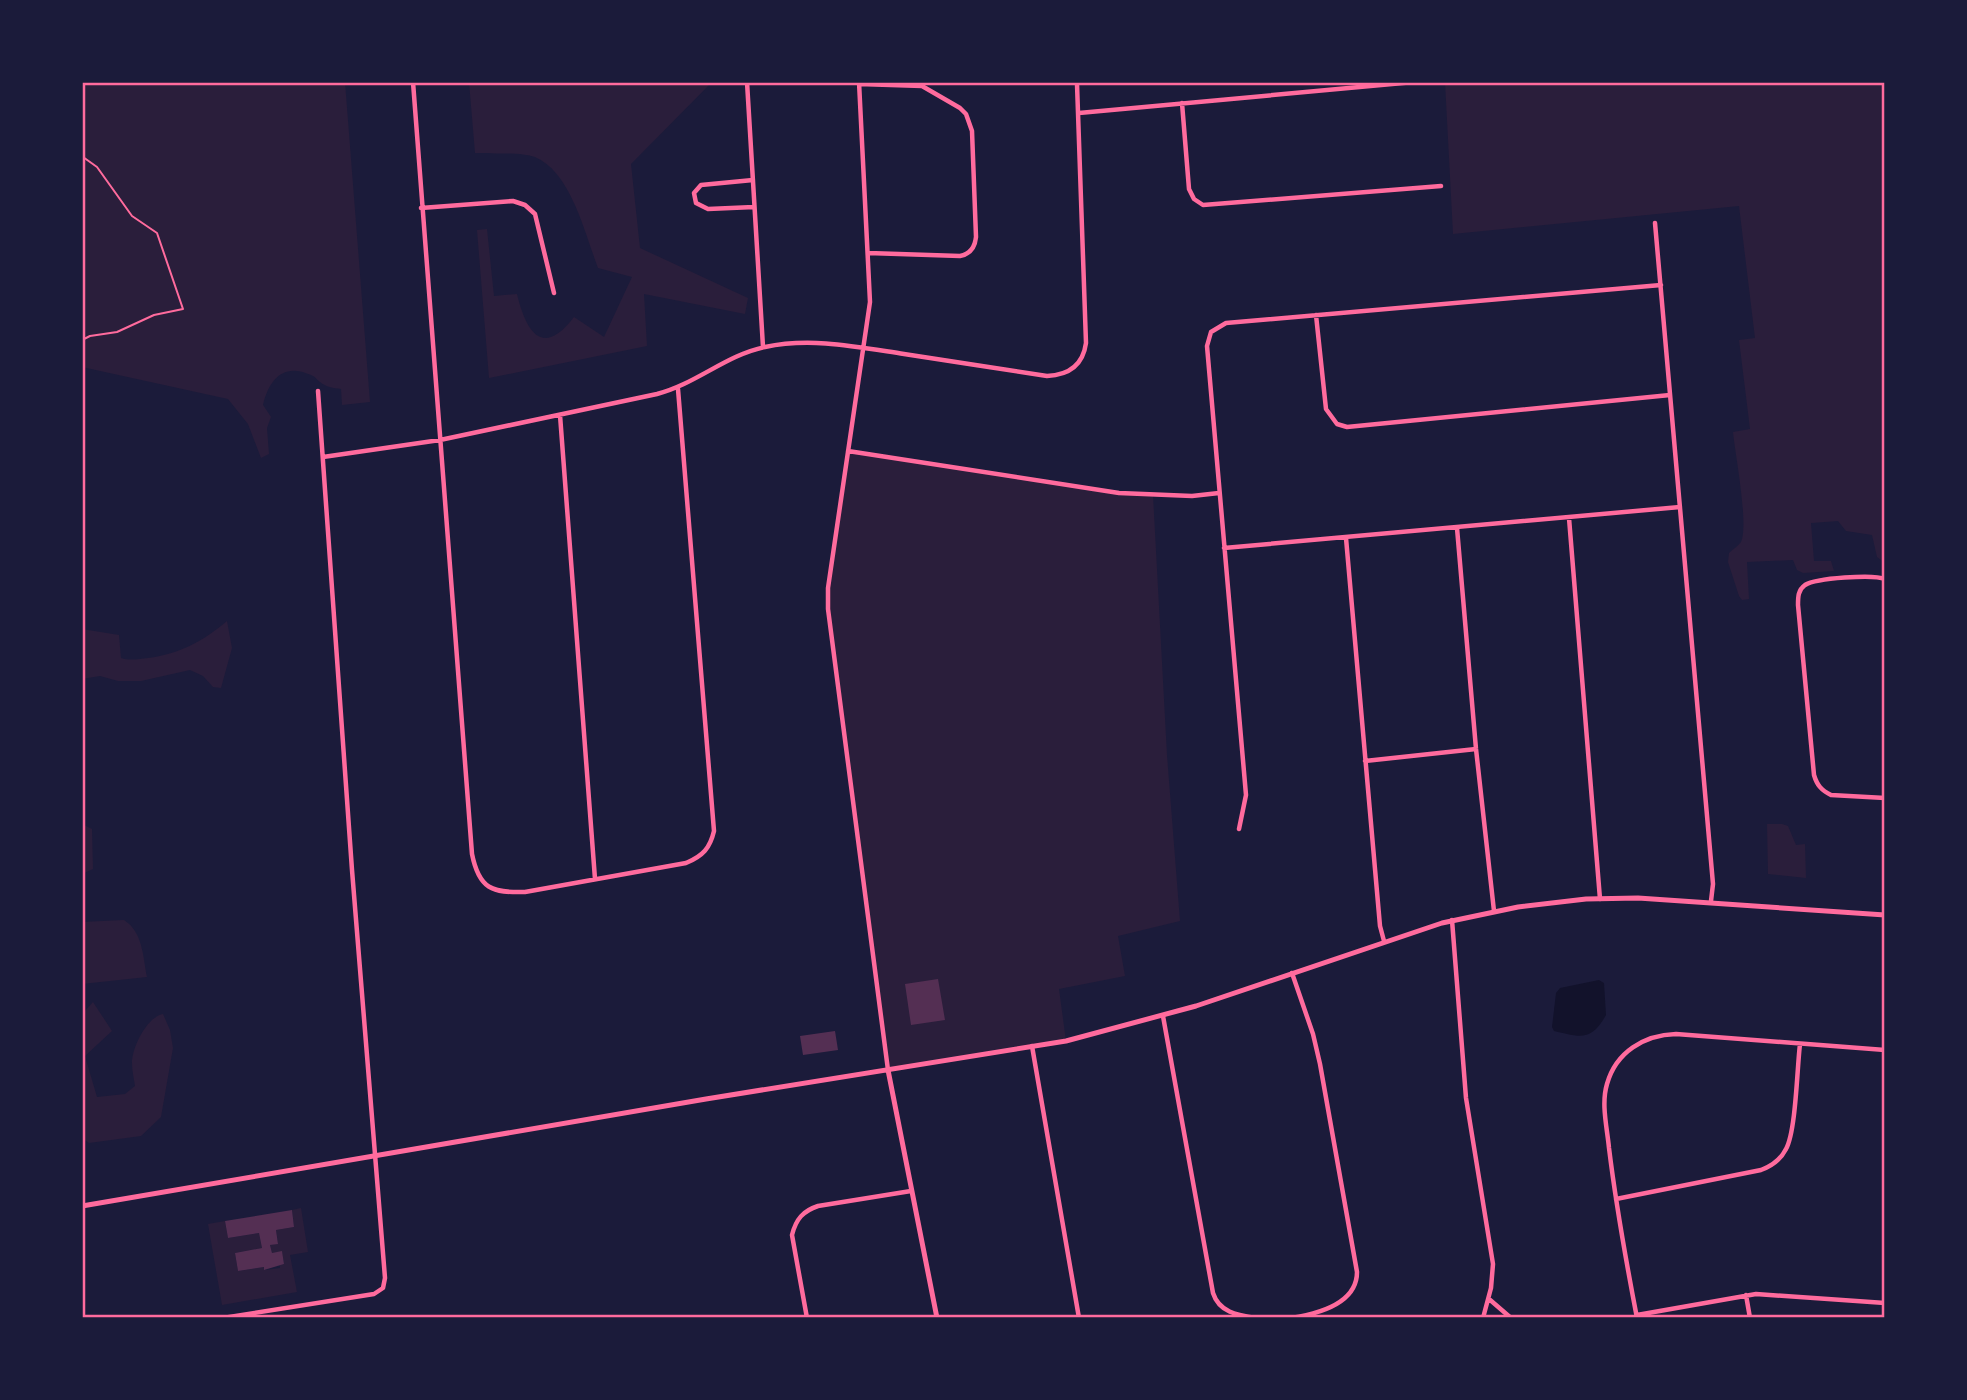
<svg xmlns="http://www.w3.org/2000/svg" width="1967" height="1400" font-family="'PT Sans Narrow',sans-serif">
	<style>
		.green { fill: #2a1e3b }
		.water { fill: #12122b }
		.building { fill: #542f53 }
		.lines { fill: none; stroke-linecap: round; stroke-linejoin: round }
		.path { stroke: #ff6b9d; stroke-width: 2 }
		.minor { stroke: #ff6b9d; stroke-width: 4.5 }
		.tertiary { stroke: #ff6b9d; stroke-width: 5 }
		.neatline { fill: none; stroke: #ff6b9d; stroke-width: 2.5 }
	</style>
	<rect width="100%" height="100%" fill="#1b1b3a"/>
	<path class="green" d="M82,82H345L370,402L342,405L341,389C333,388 326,387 320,382C316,379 316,377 311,375C283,362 269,380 263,405L271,417L267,428L269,454L261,458L248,424L228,399L82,367Z
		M469,82H712L631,164L640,248L748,298L745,314L644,294L647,346L489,378L477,230L487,229L494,296L517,294C526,331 542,359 574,317L604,337L632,277L598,268C585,234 571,172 535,157C521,152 491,154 475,153Z
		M1445,82H1885V563L1877,557L1872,535L1846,531L1838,521L1811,523L1814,561H1831L1834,571L1803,573L1797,570L1793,560L1747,562L1749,599L1742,600L1739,596L1728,562L1729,553C1732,550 1738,546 1741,542C1749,525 1735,453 1733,432L1750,429L1739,340L1755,338L1739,206L1453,234Z
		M848,451L1119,493L1153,495L1167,755L1180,921L1118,936L1125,976L1059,989L1066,1041L888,1070L828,619V588Z
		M227,621L232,648L221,688L213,687L203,676L190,670L141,681H118L100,676L82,679V629L119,635L121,658C130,661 139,659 148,658C180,654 203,641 227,621Z
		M82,824L92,829L93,869L82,874Z
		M1767,824H1782L1788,826L1796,845L1805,844L1806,878L1768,874Z
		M124,920C143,932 143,957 147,977L82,984V922Z
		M93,1002L112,1031L85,1056L97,1097L125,1094L135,1086C134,1079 132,1071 132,1063C132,1047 147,1017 163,1014L170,1030L173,1048L161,1117L141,1136L89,1143L82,1138V1014Z
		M301,1208L308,1252L290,1255L297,1292L222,1305L208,1224L225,1221L228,1238L259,1233L262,1248L235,1253L238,1271L264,1267L265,1270L280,1268V1265L284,1264L282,1252L272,1253L270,1245L278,1243L276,1230L294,1227L292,1210Z"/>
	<path class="water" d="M1599,980L1604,983L1606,1015C1591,1042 1580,1037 1554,1031L1552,1027L1556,993L1560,988Z"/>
	<path class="building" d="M938,979L945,1020L911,1025L905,984Z
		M835,1031L838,1050L803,1055L800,1036Z
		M292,1210L294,1227L276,1230L278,1244L270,1245L272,1253L282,1251L284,1264L264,1270V1267L238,1271L235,1253L262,1248L259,1233L228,1238L225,1221Z"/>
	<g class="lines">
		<path class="path" d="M82,149L83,157L97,167L132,216L157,233L183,309L154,315L117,332L90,336L82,340"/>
		<path class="minor" d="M413,82L472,854C479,889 492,893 525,892L686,863C703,856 710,848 714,831L678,389
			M747,82L763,347
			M859,82L870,302L828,588V609L888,1070
			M859,84L922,86L960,108L966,114L972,131L976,237C975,247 971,254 960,256L868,253
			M1182,103L1189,189L1194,199L1203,205L1441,186
			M1079,113L1414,82
			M753,180L701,185L694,193L696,203L708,209L754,207
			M421,208L513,201L525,205L535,214L554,293
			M1655,223L1713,884L1711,901
			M1316,315L1326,409L1337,424L1347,427L1670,395
			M560,415L595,879
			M848,451L1119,493L1192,496L1219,493
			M323,457L440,440L657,394C696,384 726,355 765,347C811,337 858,347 904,354C952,361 999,369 1047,376C1069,375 1083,365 1086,343L1077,84
			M1569,518L1600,899
			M1457,528L1476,749L1494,911
			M1346,538L1380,926L1384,941
			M1224,548L1680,507
			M1885,579C1873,574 1816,578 1805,585C1798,590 1798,597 1798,605L1814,775C1817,785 1821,790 1831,795L1885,798
			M1365,761L1476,749
			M1239,829L1246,795L1207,346L1211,332L1226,323L1661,285
			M1452,920L1466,1098L1493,1264L1491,1288L1483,1318
			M1163,1016L1213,1293C1219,1312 1237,1315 1255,1318
			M1032,1046L1079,1318
			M1616,1199L1761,1170C1772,1166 1781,1159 1786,1149C1796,1131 1797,1068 1800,1044
			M1746,1295L1750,1318
			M1489,1299L1511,1318
			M1637,1315L1756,1294L1885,1303
			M223,1318L374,1294L383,1288L385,1278L352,870L318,391
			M807,1318L792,1235C796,1219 803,1211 818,1206L911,1191
			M1291,1318C1317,1314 1357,1304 1357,1272L1320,1064L1313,1034L1292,973
			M1637,1318C1626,1261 1616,1205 1609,1148C1607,1127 1601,1104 1607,1084C1616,1052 1644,1035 1676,1034L1885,1050"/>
		<path class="tertiary" d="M888,1070L937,1318
			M82,1206L706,1099L1066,1041L1196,1006L1442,923L1518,907L1586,899L1638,898L1885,915"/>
	</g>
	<rect width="1967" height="1400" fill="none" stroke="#1b1b3a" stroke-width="168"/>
	<rect x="84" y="84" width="1799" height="1232" class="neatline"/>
</svg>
